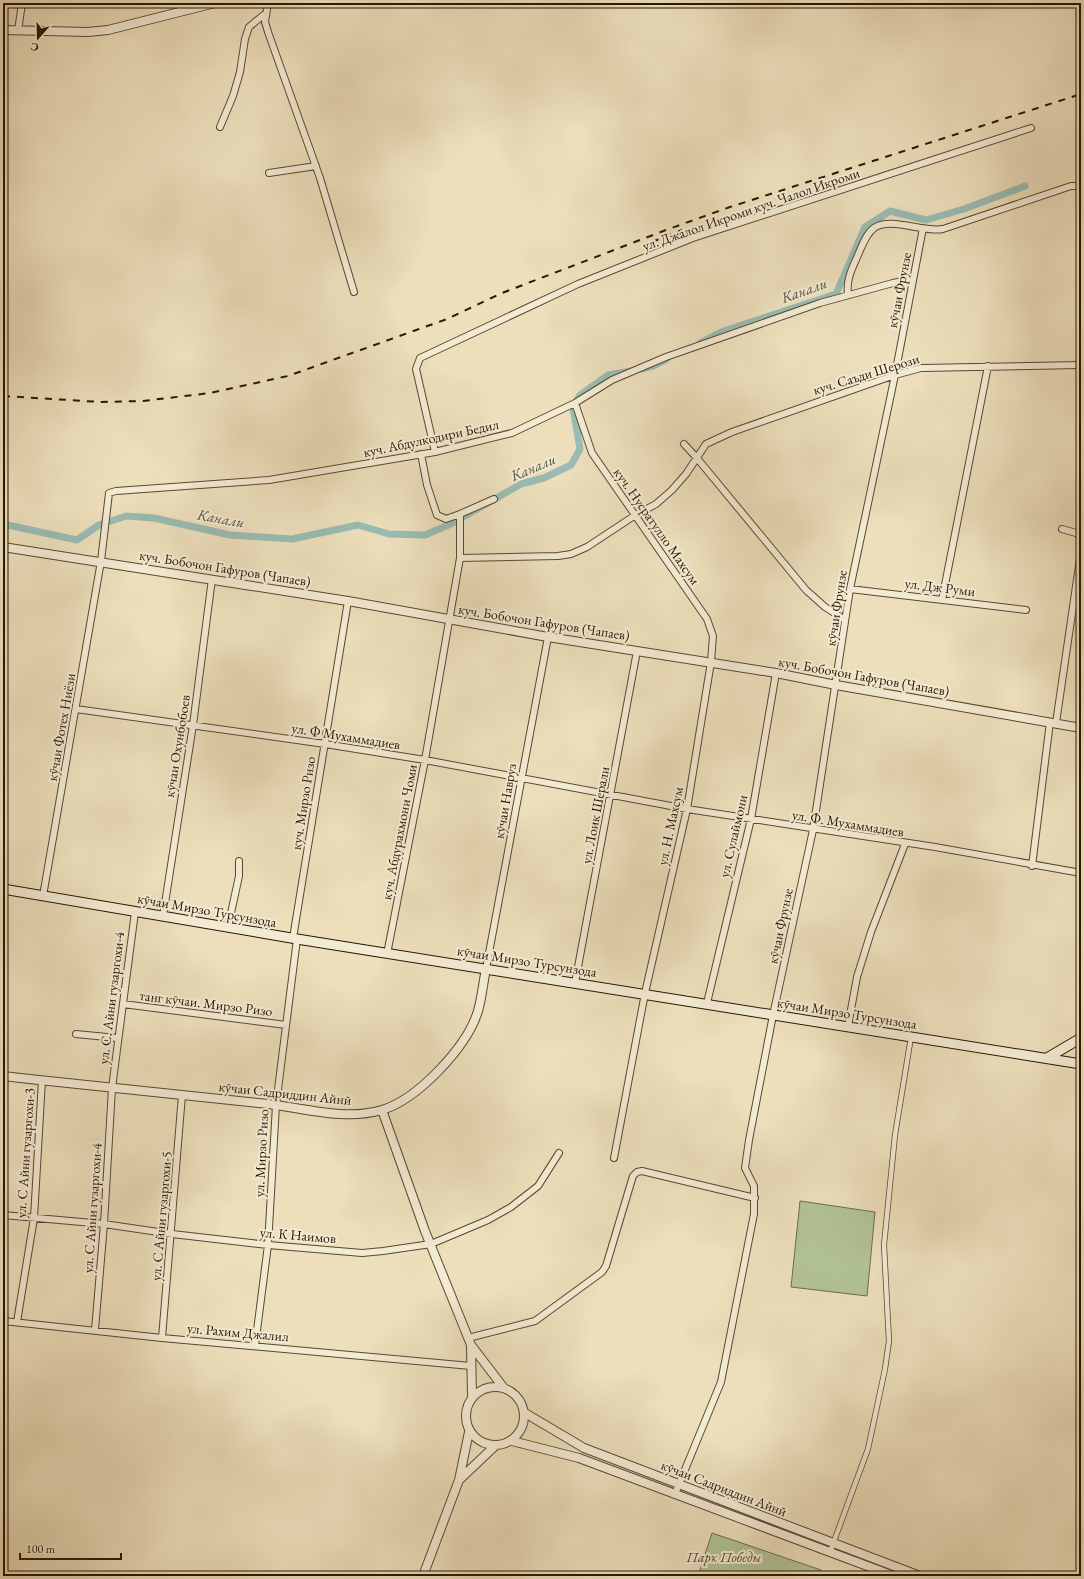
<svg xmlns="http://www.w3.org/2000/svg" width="1084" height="1579" font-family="'EB Garamond',serif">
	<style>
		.green { fill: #b2c396; stroke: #6c6c4b }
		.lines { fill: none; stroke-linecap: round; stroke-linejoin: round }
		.canal { stroke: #99bcb4; stroke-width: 7 }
		.pedestrian-casing { stroke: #58482f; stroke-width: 6 }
		.minor-casing { stroke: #58482f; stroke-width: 8 }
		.tertiary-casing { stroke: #58482f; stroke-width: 10 }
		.secondary-casing { stroke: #271600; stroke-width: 11 }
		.pedestrian { stroke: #f3ead3; stroke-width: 4.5 }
		.minor { stroke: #f3ead3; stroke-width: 6 }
		.tertiary { stroke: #f3ead3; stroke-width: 8 }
		.secondary { stroke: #f3ead3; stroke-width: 9 }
		.rail { stroke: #271600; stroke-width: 2; stroke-dasharray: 7 7; stroke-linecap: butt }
		.labels { text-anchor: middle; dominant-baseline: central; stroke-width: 4; stroke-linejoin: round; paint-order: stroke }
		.street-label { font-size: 14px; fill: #271600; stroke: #f3ead3 }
		.park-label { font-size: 14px; font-style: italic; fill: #514a2d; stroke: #f3ead3 }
		.water-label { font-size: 15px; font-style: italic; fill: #4f503f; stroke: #f3ead3 }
	</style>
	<rect width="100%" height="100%" fill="#eddfbc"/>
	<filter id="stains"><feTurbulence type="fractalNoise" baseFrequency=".005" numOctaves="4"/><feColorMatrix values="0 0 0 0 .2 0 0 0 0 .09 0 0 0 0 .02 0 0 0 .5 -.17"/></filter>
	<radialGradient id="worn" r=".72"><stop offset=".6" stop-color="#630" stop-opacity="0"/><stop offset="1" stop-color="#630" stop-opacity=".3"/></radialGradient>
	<path class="green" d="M800,1201L875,1212L867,1296L791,1287Z
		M712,1533L821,1570L819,1576H698Z"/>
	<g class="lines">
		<path class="canal" d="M700,343L721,332L836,294L865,227L890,211L926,220L964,209L1025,186
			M642,369L653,366L667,359
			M3,524L77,540L99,525L126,516L154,518L230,535L292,539L358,525L389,534L425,535L451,524L521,484L544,478L571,465L580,449L573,408L580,395L608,375L631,371"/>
		<defs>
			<path id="pedestrian" d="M830,1552L868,1449L885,1369L889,1341L884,1245L895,1135L911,1037"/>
			<path id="minor" d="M268,3L265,22L268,32L320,178L354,292
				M18,31L22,3
				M220,127L233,96L240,72L245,39L249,27L266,13
				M269,173L316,166
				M848,295C846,279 852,269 858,255C862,246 866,234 874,228C890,216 924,233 943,229L1071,186H1081
				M575,403L592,453L707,619L713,636L711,662L687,809L645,993L614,1158
				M684,444L696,457L806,590L825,607L845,620
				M435,452L416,369L420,358L578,284L693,238L1031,128
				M460,514L494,499
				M1062,529L1076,533L1081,537
				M460,558L558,556L571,554L587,547L634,516L656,504L672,490L686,474L706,444L732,432L895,375L921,368L1081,365
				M850,589L1026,610
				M942,600L988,366
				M76,709L325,744L425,760L687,809L935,847L1081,873
				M1056,723L1081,552
				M1032,866L1050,722
				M43,896L101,561L109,493L116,491L269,480L435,452L512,433L575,403L612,380L666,357L820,303L893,283L913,279
				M163,916L193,725L212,579
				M228,927L239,876V861
				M293,938L348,601
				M387,954L425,760L460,558V514L446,519L437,515L427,485L421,454
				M486,969L548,637
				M575,983L637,651
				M707,1003L751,819L776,673
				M123,1004L286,1025
				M848,1026L857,977L871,932L905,844
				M76,1034L117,1038
				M3,1215L104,1224L172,1234L268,1245L362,1253L383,1251L431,1244L488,1220L511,1207L538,1186L559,1153
				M3,1321L162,1338L471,1366
				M17,1322L34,1218L42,1080
				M95,1330L104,1224L112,1088L135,912
				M162,1338L182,1095
				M468,1338L535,1321L602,1272L606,1266L633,1176L637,1172L642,1171L755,1198
				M255,1346L268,1245L276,1105L297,939
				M675,1494L721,1382L754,1214V1186L745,1168L749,1140L773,1015L813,830L850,589L895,375L923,228"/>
			<path id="tertiary" d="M3,30L88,32L108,30L215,3
				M3,547L348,601L548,637L776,673L836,685L1081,728
				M3,1076C91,1086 179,1095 268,1104C305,1108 344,1121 382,1110C418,1099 467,1047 478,1011C482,997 483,983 486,969
				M382,1110L425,1231L471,1345
				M466 1416a29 29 0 1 1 58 0a29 29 0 1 1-58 0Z
				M472,1395L471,1345L503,1387
				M525,1413L584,1448L920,1576
				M469,1432L459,1480L495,1446
				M512,1441L579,1458L894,1576
				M423,1576L459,1480"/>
			<path id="secondary" d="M3,889L297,939L1081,1064
				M1047,1058L1081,1038"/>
		</defs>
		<use href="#pedestrian" class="pedestrian-casing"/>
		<use href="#minor" class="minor-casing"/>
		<use href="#tertiary" class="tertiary-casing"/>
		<use href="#secondary" class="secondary-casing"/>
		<use href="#pedestrian" class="pedestrian"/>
		<use href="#minor" class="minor"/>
		<use href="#tertiary" class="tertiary"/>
		<use href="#secondary" class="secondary"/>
		<path class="rail" d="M652,242L682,230
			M3,396L101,402L143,401L210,393L288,376L447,319L502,293L666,230L730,207L1081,94"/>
	</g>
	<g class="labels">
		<g class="street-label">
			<text transform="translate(751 209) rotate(-19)">ул. Джалол Икроми куч. Чалол Икроми</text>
			<text transform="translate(899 290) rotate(-79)">кӯчаи Фрунзе</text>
			<text transform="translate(866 374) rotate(-17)">куч. Саъди Шерози</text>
			<text transform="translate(431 438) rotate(-12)">куч. Абдулкодири Бедил</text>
			<text transform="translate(657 526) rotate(55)">куч. Нусратулло Махсум</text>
			<text transform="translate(225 568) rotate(9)">куч. Бобочон Гафуров (Чапаев)</text>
			<text transform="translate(940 587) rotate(7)">ул. Дж Руми</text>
			<text transform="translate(836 608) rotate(-81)">кӯчаи Фрунзе</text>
			<text transform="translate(544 622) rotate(9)">куч. Бобочон Гафуров (Чапаев)</text>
			<text transform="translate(864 676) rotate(10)">куч. Бобочон Гафуров (Чапаев)</text>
			<text transform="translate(61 727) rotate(-80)">кӯчаи Фотех Ниёзи</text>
			<text transform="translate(346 736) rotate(9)">ул. Ф Мухаммадиев</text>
			<text transform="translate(177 746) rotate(-81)">кӯчаи Охунбобоев</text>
			<text transform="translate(505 801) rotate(-80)">кӯчаи Навруз</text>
			<text transform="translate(303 803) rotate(-81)">куч. Мирзо Ризо</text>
			<text transform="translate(595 815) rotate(-79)">ул. Лоик Шерали</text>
			<text transform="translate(848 823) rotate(9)">ул. Ф. Мухаммадиев</text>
			<text transform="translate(670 826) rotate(-78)">ул. Н. Махсум</text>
			<text transform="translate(399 832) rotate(-79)">куч. Абдурахмони Чоми</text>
			<text transform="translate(733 836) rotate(-77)">ул. Сулаймони</text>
			<text transform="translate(207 910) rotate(10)">кӯчаи Мирзо Турсунзода</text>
			<text transform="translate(780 926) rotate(-78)">кӯчаи Фрунзе</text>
			<text transform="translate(527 961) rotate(9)">кӯчаи Мирзо Турсунзода</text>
			<text transform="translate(111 998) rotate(-83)">ул. С. Айни гузаргохи-4</text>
			<text transform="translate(206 1003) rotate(7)">танг кӯчаи. Мирзо Ризо</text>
			<text transform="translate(847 1013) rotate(9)">кӯчаи Мирзо Турсунзода</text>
			<text transform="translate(285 1093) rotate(6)">кӯчаи Садриддин Айнӣ</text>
			<text transform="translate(25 1153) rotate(-86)">ул. С Айни гузаргохи-3</text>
			<text transform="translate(261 1153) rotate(-87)">ул. Мирзо Ризо</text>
			<text transform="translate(92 1208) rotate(-86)">ул. С Айни гузаргохи-4</text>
			<text transform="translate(161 1216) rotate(-85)">ул. С Айни гузаргохи-5</text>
			<text transform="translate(298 1235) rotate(5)">ул. К Наимов</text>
			<text transform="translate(238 1332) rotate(5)">ул. Рахим Джалил</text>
			<text transform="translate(724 1488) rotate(21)">кӯчаи Садриддин Айнӣ</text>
		</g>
		<g class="park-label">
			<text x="724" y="1557">Парк Победы</text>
		</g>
		<g class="water-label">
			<text transform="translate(804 290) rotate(-20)">Канали</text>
			<text transform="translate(533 467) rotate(-23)">Канали</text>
			<text transform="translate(221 518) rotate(10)">Канали</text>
		</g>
	</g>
	<rect width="1084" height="1579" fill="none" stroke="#eddfbc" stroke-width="16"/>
	<rect x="4" y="4" width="1076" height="1571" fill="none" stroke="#271600" stroke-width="2"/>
	<rect x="8" y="8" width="1068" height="1563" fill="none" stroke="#271600"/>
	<g transform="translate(38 38) rotate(200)" stroke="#f3ead3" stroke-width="3" paint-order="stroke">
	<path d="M0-3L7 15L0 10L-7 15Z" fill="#271600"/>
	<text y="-6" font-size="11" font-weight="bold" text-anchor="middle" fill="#271600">С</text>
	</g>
	<path d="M20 1553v6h101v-6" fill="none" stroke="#271600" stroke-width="2"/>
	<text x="26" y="1553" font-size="12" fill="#271600" stroke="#f3ead3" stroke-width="3" paint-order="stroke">100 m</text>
	<rect width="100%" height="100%" filter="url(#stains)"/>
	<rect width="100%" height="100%" fill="url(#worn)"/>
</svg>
